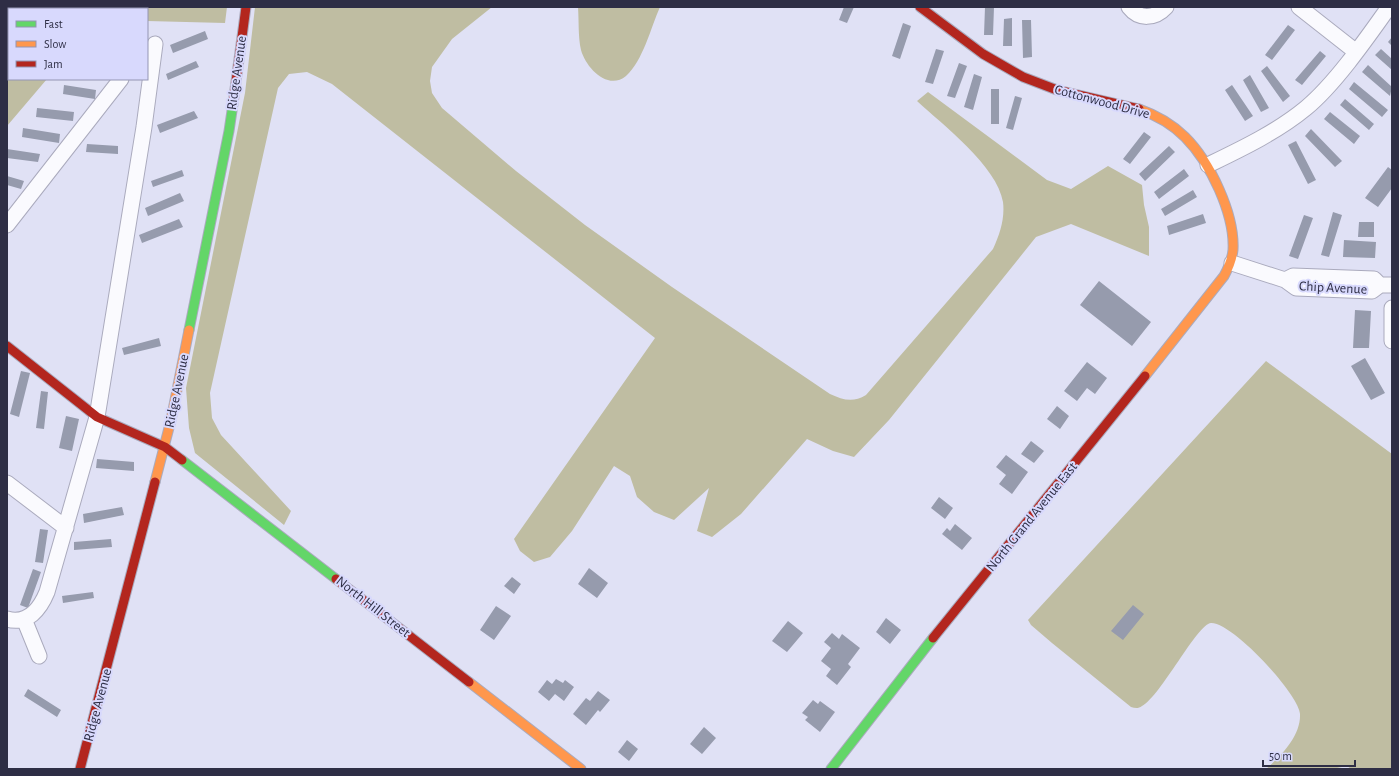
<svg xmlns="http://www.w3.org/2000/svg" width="1399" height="776" font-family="'Alegreya Sans',sans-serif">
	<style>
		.forest { fill: #bfbda2 }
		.building { fill: #969bad }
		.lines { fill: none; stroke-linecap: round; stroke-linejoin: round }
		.street-casing { stroke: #aaaabd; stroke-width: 17 }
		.fast-casing { stroke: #aaaabd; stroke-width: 11 }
		.slow-casing { stroke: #aaaabd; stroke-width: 11 }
		.jam-casing { stroke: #aaaabd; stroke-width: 11 }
		.street { stroke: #fafafe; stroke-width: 15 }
		.fast { stroke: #63d668; stroke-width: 9 }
		.slow { stroke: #ff974d; stroke-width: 9 }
		.jam { stroke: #b3261e; stroke-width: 9 }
		.labels { text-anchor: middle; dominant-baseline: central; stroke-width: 4; stroke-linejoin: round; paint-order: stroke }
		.street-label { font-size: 14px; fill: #2e2e45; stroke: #d8d9fd }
	</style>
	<rect width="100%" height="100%" fill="#e0e1f5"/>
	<path class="forest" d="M86,7H227L225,23L147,21V9H78Z
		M255,7H492L452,39L432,67L430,81L432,93L442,108L516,171L585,225L672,287L830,394C843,400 853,403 866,395L993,249C1000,234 1005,218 1003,202C997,166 943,125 917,101L928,92L1047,180L1071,189L1108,166L1142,185L1144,205L1149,227V256L1071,224L1036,237L889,420L854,457L833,451L807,439L741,514L712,537L697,531L709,488L674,520L654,512L637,497L630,476L614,466L572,531L550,557L534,562L520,551L514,539L655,338L332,84L307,72L289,74L278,88L210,393L212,418L221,435L291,511L284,525L195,453L189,428L186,388L245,93Z
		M578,7H660C651,27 643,61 626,76C608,91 586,68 581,50C578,37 579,21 578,7Z
		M7,18H9V79H47L7,126Z
		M1266,361L1392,454V769H1351L1347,766L1332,769H1266C1281,756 1301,736 1300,714C1299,694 1232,622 1211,623C1197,624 1161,696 1142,706C1138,709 1135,708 1131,707L1052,643L1031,625L1028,620Z"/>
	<path class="building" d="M7,7H15L16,9H9L8,13Z
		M844,7H854L847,23L839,20Z
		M985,7H994L993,35H984Z
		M1012,18V46H1003L1004,19Z
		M1022,20H1031L1032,57L1023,58Z
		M903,23L911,26L900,59L892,56Z
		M1288,25L1295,30L1272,60L1265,55Z
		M205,31L208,39L173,53L170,45Z
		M1392,37V46L1388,42Z
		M936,49L944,51L933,84L925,82Z
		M1381,49L1392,59V70L1375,55Z
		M1320,51L1326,56L1302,85L1295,80Z
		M196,61L199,67L168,80L166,74Z
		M959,63L967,66L955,98L947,96Z
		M1368,65L1392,87L1390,96L1362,72Z
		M1267,66L1290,96L1283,102L1261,71Z
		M974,74L982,77L973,110L964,107Z
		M1250,75L1269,108L1261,112L1243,80Z
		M1354,82L1388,110L1382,117L1349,89Z
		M64,85L96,90L95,99L63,94Z
		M1232,85L1253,116L1245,121L1225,90Z
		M991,89H999V124H991Z
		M1015,96L1022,98L1013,130L1006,128Z
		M1345,99L1374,124L1369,130L1340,105Z
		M37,108L74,112L73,121L36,117Z
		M194,111L198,118L160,133L157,125Z
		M1330,112L1360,136L1354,144L1324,119Z
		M23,128L60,134L59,143L22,137Z
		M1311,129L1342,161L1335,167L1305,136Z
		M1144,132L1151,137L1130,164L1123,159Z
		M1296,141L1316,180L1308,184L1288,145Z
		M87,144L118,146V154L86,152Z
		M1169,146L1175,152L1145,181L1139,174Z
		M7,149L40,154L38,162L7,158Z
		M1388,167L1392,170V188L1378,207L1365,198Z
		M1184,169L1189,176L1159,199L1154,192Z
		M182,170L184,176L153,187L151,181Z
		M7,176L24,181L21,189L7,185Z
		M1193,190L1197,197L1165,216L1161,209Z
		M180,193L184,201L148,216L145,208Z
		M1333,212L1342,215L1329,257L1321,255Z
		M1203,214L1206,223L1169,235L1167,226Z
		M1304,215L1313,218L1298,259L1289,256Z
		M179,219L183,227L142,243L139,235Z
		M1359,222H1374V237H1358Z
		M1344,240L1376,242L1375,258L1343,257Z
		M1099,281L1151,322L1132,346L1080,305Z
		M1355,310L1371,311L1369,348H1353Z
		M159,338L161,346L124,355L122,348Z
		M1365,358L1385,393L1371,400L1351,366Z
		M1087,362L1107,378L1095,394L1087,388L1077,401L1064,391Z
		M21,371L30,373L19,417L10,414Z
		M41,391L48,392L44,429L36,428Z
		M1057,406L1069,416L1060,429L1047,419Z
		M66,416L79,419L72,451L59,448Z
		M1031,441L1044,451L1034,463L1021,454Z
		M1006,455L1028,472L1012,494L999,484L1006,475L996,467Z
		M97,459L134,462V471L96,468Z
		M939,497L953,508L945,519L931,508Z
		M122,507L124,515L84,523L83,514Z
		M955,524L972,538L962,550L942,534L947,528L950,531Z
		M40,529L48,530L43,563L35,562Z
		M111,539L112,547L74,550V542Z
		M589,568L608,583L597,598L578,584Z
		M33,569L41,572L28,608L20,605Z
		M512,577L521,584L514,594L504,586Z
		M93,592L94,598L63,603L62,596Z
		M1133,605L1144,614L1123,640L1111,631Z
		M496,606L511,616L494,640L480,630Z
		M886,618L901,630L890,644L876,632Z
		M788,621L803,633L787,652L772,641Z
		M832,633L839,639L842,634L860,648L848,664L851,667L837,685L826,676L831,669L821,661L831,648L824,642Z
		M556,679L563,683L565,680L574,687L564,701L555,694L549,701L538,692L547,680L552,684Z
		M28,689L61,710L57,717L24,696Z
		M598,691L610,700L600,712L598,710L586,725L573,714L586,698L590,701Z
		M813,700L818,704L820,701L835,712L820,732L805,720L808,717L802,713Z
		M704,727L716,738L702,754L690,744Z
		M627,740L638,749L629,761L618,752Z"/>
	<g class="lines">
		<defs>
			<path id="street" d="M1129,7C1139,20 1155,19 1166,7
				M1299,7L1355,51
				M1208,165C1241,149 1277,132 1306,108C1335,84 1367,38 1389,7
				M7,225L121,79
				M1232,263L1285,280L1296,288L1372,291L1380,285
				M1285,280L1293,276L1374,279L1380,285H1392
				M1392,308V341
				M7,483L66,528
				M7,619C28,625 40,609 47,592L97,417L144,127L155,44
				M24,619L39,656"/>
			<path id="fast" d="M189,330L229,131L233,104
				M182,460L336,579
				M831,769L933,638"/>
			<path id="slow" d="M1139,109C1156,115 1172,124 1185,137C1210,162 1235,214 1233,250C1232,259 1229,267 1224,276L1145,376
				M155,482L171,420L189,330
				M469,682L581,769"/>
			<path id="jam" d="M920,7L983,54L1023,77L1057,90L1139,109
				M233,104L246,7
				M7,346L97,417L165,447L182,460
				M336,579L469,682
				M933,638L1145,376
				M80,769L155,482"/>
		</defs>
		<use href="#street" class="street-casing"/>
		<use href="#fast" class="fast-casing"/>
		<use href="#slow" class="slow-casing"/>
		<use href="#jam" class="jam-casing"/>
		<use href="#street" class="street"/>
		<use href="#fast" class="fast"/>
		<use href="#slow" class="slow"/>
		<use href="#jam" class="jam"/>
	</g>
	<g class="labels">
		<g class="street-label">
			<text transform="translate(237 73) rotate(-82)">Ridge Avenue</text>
			<text transform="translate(1102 102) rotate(15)">Cottonwood Drive</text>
			<text transform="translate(1333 288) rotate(3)">Chip Avenue</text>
			<text transform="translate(177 391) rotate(-78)">Ridge Avenue</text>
			<text transform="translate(1032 517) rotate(-51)">North Grand Avenue East</text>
			<text transform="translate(373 607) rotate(38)">North Hill Street</text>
			<text transform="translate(98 705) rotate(-75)">Ridge Avenue</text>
		</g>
	</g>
	<rect width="1399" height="776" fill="none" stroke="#2e2e45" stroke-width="16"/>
	<rect x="8" y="8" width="140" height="72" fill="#d8d9fd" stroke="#9495b3"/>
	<rect x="16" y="21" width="20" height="6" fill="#63d668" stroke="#9495b3"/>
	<text x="44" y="28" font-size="12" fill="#2e2e45">Fast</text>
	<rect x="16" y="41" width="20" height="6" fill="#ff974d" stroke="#9495b3"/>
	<text x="44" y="48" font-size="12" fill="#2e2e45">Slow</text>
	<rect x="16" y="61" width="20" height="6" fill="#b3261e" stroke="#9495b3"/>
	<text x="44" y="68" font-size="12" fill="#2e2e45">Jam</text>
	<path d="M1263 760v6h92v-6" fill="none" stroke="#2e2e45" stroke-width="2"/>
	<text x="1269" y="760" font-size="12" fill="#2e2e45" stroke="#d8d9fd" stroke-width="3" paint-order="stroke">50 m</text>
</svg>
